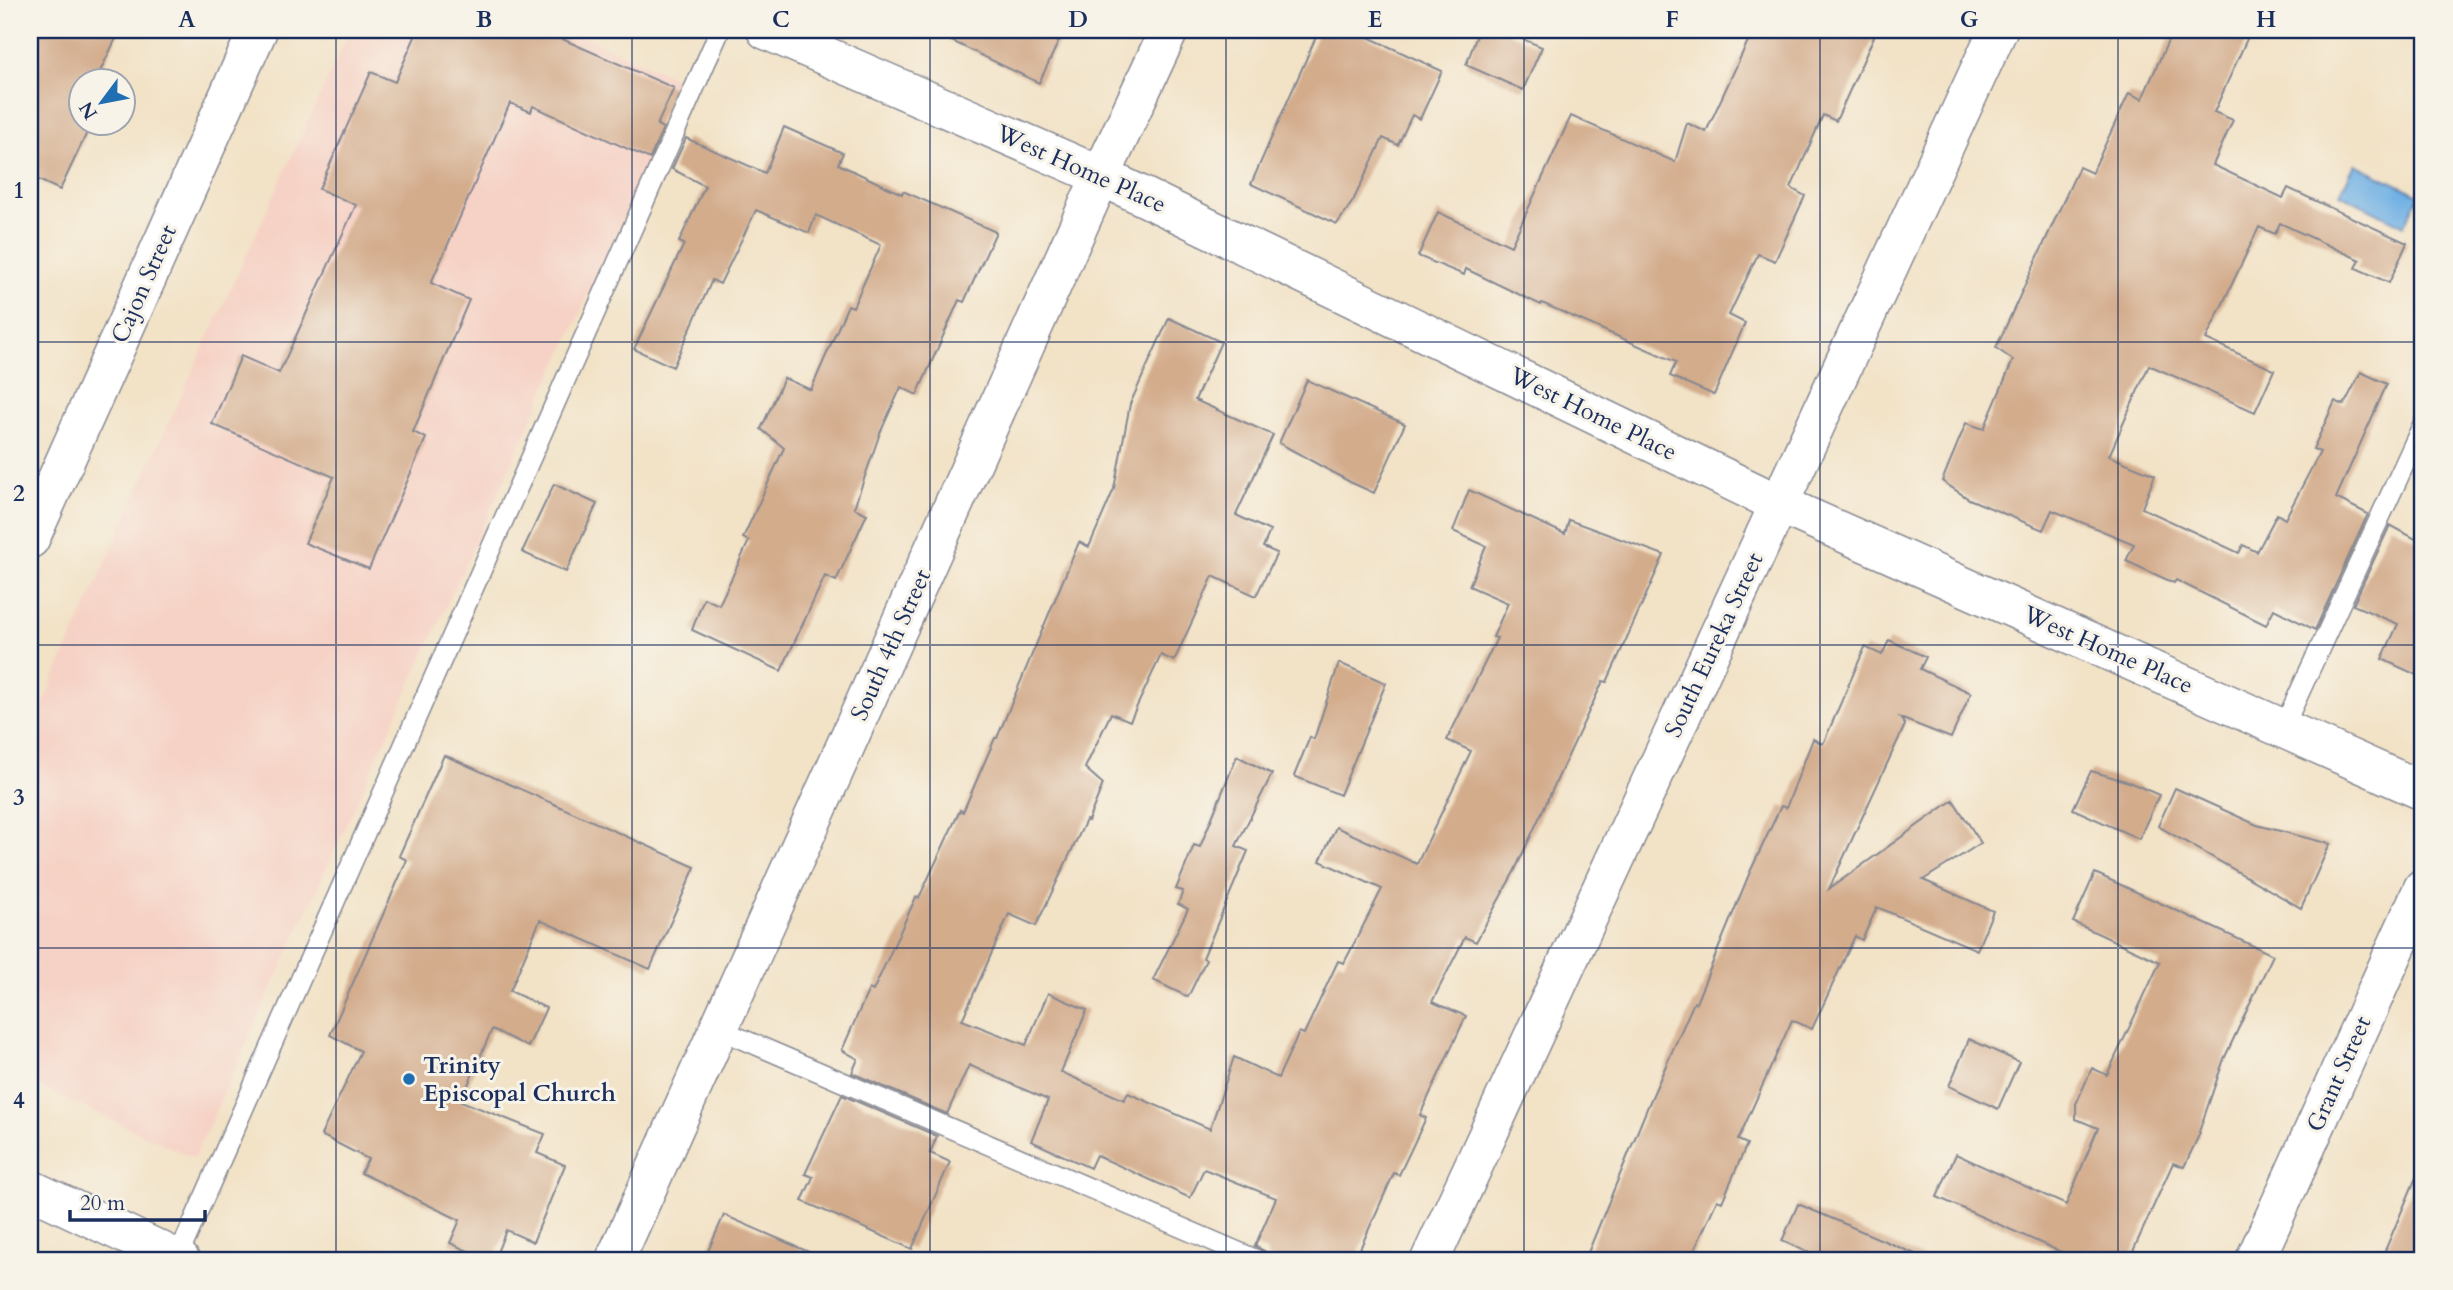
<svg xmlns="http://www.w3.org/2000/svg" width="2453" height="1290" font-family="Cardo,serif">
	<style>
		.built { fill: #f6d1c5 }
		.water { fill: #70b0e4; stroke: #4670a1; stroke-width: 2 }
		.building { fill: #d3ac8c }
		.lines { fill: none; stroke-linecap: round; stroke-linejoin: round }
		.lane-casing { stroke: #868892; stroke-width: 22 }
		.street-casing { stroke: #868892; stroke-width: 41 }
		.secondary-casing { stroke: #868892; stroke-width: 41 }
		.lane { stroke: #fff; stroke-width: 19 }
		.street { stroke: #fff; stroke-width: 38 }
		.secondary { stroke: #fff; stroke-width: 38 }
		.grid { fill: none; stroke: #1b2f5e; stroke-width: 2; stroke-opacity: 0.55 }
		.poi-dot { fill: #1f6fb2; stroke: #f7f3e8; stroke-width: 2.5 }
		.labels { text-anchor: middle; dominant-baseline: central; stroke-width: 6; stroke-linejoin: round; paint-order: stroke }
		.street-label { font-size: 24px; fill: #1b2f5e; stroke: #f7f3e8 }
		.poi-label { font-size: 24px; font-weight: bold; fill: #1b2f5e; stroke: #f7f3e8; text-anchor: start }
		.neatline { fill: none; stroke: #1b2f5e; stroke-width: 2.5 }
		.grid-label { font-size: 23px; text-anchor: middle; font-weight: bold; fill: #1b2f5e }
	</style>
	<rect width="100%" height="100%" fill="#f7f3e8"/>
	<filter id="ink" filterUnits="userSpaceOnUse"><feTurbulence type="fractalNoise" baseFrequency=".0143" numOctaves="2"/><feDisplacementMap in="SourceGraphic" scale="14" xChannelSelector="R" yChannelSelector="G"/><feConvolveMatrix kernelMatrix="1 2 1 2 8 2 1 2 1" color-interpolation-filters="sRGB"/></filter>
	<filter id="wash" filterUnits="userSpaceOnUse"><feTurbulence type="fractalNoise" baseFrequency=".00686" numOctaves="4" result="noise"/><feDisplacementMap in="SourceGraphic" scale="28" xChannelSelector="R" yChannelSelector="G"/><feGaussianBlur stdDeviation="1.57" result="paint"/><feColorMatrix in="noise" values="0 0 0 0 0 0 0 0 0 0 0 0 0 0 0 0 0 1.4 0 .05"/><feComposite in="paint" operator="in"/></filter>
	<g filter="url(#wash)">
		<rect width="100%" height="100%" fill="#f2e2c6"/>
		<path class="built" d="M350,30H567L686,82L194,1158L30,1082V733L142,481Z"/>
		<path class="water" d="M2355,164L2419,195L2404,226L2340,194Z"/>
		<g id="blocks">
			<path class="building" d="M30,30H120L96,80H80V114L76,122H92L60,190L30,176Z
				M418,30H566L562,39L674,88L657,125L663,128L650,159L533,106L531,112L510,103L431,283L469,300L413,432L426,438L369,569L305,543L334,477L212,424L241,356L279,373L356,205L319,189L371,72L395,82Z
				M929,30H1064L1039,83Z
				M1319,30H1353L1442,71L1420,119L1412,115L1398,145L1383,138L1353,201L1337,224L1251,184Z
				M1479,30H1501L1542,47L1523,90L1466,65Z
				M1753,30H1877L1836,121L1823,115L1791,188L1805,196L1775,261L1758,254L1729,315L1745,323L1714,395L1670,376L1676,362L1542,303L1541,305L1466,269L1464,275L1418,256L1438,212L1511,246L1571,116L1675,162L1687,123L1706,132Z
				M2173,30H2251L2214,112L2233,120L2213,165L2283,198L2288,188L2407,243L2389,283L2356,268L2360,260L2280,223L2275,234L2259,227L2206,339L2274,370L2255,412L2149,365L2109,456L2155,475L2142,508L2239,553L2243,545L2257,552L2277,514L2285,519L2320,452L2313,449L2335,401L2344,405L2361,372L2387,384L2336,498L2368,514L2315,630L2274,609L2266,625L2176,580L2174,583L2126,561L2134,544L2052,510L2043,530L1969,499L1942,481L1966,423L1984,429L2013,360L1996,348L2079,167L2092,173L2129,93L2142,99Z
				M784,127L843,153L838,164L902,194L903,191L996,232L964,302L959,300L917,395L901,387L880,433L854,508L867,514L836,581L825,576L781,671L692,630L704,598L719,605L749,541L743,538L784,448L761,429L784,378L811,390L848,305L853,307L881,245L816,215L809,233L756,210L720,284L712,280L673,367L634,349L684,244L679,242L705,186L672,169L686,138L765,173Z
				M1169,318L1221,342L1195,400L1273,435L1236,515L1270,531L1263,547L1277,553L1256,596L1213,576L1174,661L1161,655L1130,721L1111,713L1085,768L1103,784L1088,821L1086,820L1036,926L1009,914L962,1020L1026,1045L1048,993L1087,1010L1061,1072L1124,1100L1128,1093L1210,1129L1234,1057L1278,1078L1299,1032L1304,1034L1338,961L1344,963L1382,889L1320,861L1336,827L1417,864L1471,751L1447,740L1497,638L1493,637L1508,603L1469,586L1486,546L1453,531L1469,490L1565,534L1569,520L1664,555L1607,682L1603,681L1515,870L1476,942L1465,937L1432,1002L1466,1016L1420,1115L1426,1118L1399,1175L1394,1173L1355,1260H1269L1266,1252L1255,1246L1276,1198L1204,1169L1190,1198L1096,1155L1090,1168L1031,1141L1048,1100L969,1065L947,1114L852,1073L858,1059L842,1050L869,989L873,991L916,897L919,898L960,810L963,812L995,738H997L1079,542L1089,547L1114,489L1130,404Z
				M1307,380L1405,424L1374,493L1350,482L1279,443Z
				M554,484L597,504L566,572L522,552Z
				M2390,525L2423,543V678L2382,659L2398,624L2353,605Z
				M1889,640L1926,657L1920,669L1971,693L1951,738L1900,718L1905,725L1829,889L1953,800L1981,843L1923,880L1993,911L1977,950L1877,907L1862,940L1855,936L1812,1029L1792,1020L1738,1140L1747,1144L1722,1202L1717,1200L1690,1260H1585L1648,1106L1694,1002L1696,1003L1750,872L1781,806L1786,808L1813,739L1823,744L1865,647L1882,655Z
				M1339,663L1386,683L1340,795L1294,776L1310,737L1314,739Z
				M444,755L695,867L650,969L540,920L510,991L546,1008L528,1047L492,1029L461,1101L545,1134L537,1153L565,1165L533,1242L506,1230L494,1260H488L450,1243L460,1220L361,1173L368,1159L321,1135L361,1051L330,1035L407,860L399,856Z
				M1237,756L1272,774L1236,846L1248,851L1203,958L1206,960L1188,997L1153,980L1188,909L1178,904L1183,891L1176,889L1194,845L1200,847Z
				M2091,771L2129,782L2159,795L2139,839L2073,809Z
				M2175,788L2257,825L2330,844L2301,908L2158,826Z
				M2095,873L2273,955L2224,1059L2199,1132L2200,1133L2184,1167L2173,1163L2129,1260H2079L1937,1197L1956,1154L2066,1205L2098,1128L2076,1119V1104L2092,1068L2107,1075L2160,962L2073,922Z
				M1969,1039L2019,1062L1998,1109L1949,1086Z
				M842,1095L937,1136L930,1153L950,1162L912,1249L802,1201L813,1177L805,1174Z
				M2423,1161V1260H2381Z
				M1798,1204L1929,1260H1826L1782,1241Z
				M724,1215L827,1260H704Z"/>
		</g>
	</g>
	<g filter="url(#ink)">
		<use href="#blocks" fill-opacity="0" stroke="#868892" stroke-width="2"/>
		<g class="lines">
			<defs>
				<path id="lane" d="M2283,728L2423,424
					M719,1029L1257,1260
					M177,1259L720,30"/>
				<path id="street" d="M766,30L1101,176L1779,504L2423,791
					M615,1260L1101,176L1169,30
					M1430,1260L1998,30
					M2255,1260L2423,888"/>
				<path id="secondary" d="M30,539L258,30
					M30,1189L180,1260"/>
			</defs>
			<use href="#lane" class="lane-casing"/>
			<use href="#street" class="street-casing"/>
			<use href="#secondary" class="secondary-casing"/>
			<use href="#lane" class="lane"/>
			<use href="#street" class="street"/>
			<use href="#secondary" class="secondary"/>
		</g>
	</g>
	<path class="grid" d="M336,30V1260M632,30V1260M930,30V1260M1226,30V1260M1524,30V1260M1820,30V1260M2118,30V1260M30,342H2423M30,645H2423M30,948H2423"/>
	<circle class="poi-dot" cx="409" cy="1079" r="7"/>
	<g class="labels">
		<g class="street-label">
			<text transform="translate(1081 169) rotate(24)">West Home Place</text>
			<text transform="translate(144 284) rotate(-66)">Cajon Street</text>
			<text transform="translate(1593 414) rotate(26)">West Home Place</text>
			<text transform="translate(891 645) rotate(-66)">South 4th Street</text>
			<text transform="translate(1714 645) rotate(-65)">South Eureka Street</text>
			<text transform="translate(2108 650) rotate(24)">West Home Place</text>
			<text transform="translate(2339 1074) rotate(-66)">Grant Street</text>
		</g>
		<g class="poi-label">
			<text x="423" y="1065">Trinity<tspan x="423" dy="28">Episcopal Church</tspan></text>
		</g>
	</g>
	<rect width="2453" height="1290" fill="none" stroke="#f7f3e8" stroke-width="77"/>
	<g transform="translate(102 102) rotate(238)"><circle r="33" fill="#f7f3e8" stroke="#9fa5b1" stroke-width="2"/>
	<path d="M0-5L12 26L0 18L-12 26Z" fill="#1f6fb2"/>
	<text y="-10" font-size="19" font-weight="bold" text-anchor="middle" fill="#1b2f5e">N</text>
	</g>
	<path d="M70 1210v10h135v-10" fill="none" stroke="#1b2f5e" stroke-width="3.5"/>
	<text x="80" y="1210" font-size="21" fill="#1b2f5e" stroke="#f7f3e8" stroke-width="5" paint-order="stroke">20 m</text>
	<rect x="38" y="38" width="2376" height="1214" class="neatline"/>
	<g class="grid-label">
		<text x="187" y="27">A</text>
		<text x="484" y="27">B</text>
		<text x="781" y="27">C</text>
		<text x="1078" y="27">D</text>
		<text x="1375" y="27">E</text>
		<text x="1672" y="27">F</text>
		<text x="1969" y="27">G</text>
		<text x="2266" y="27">H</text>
		<text x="19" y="198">1</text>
		<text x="19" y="501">2</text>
		<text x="19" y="805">3</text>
		<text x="19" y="1108">4</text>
	</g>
</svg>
